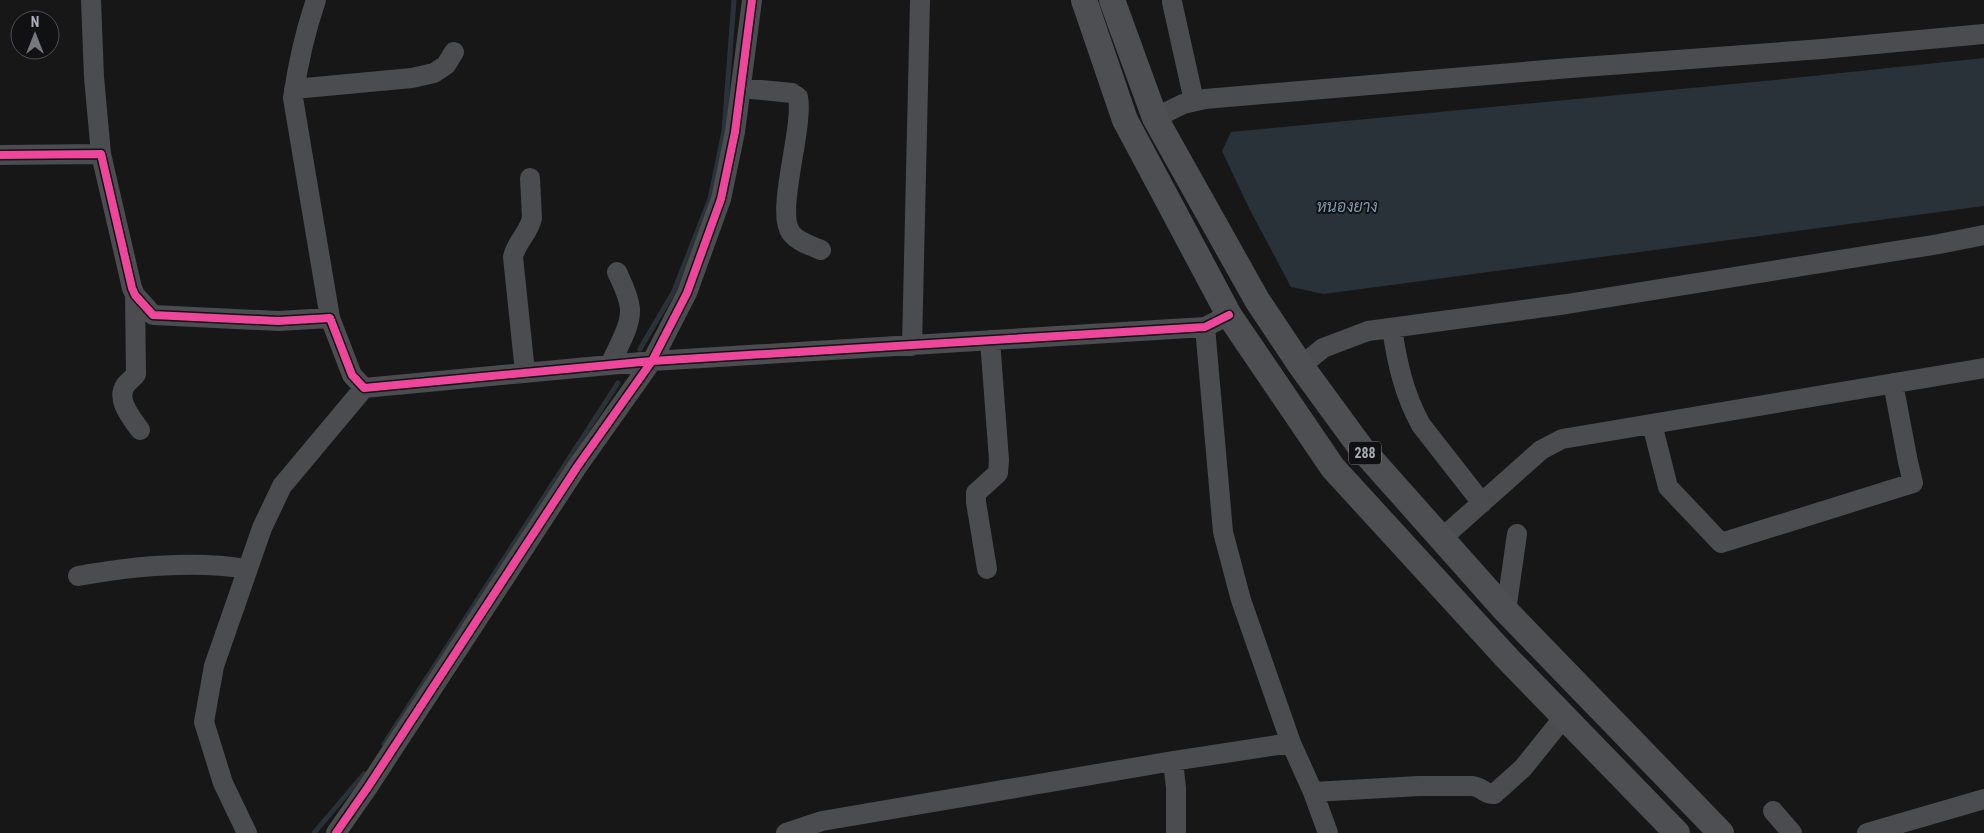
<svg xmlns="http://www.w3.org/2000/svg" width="1984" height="833" font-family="'Roboto Condensed',Sarabun,sans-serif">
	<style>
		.water { fill: #2a3239 }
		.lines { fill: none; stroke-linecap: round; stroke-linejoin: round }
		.stream { stroke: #2a3239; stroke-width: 5 }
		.minor { stroke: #4b4c50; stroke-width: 20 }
		.major { stroke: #4d4f52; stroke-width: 26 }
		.cycleway-casing { stroke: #111113; stroke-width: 11 }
		.cycleway { stroke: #ed469a; stroke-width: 8 }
		.labels { text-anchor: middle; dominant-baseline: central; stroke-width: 4; stroke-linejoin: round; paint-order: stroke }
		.shield { fill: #111113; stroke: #7b7e86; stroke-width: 1 }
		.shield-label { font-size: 14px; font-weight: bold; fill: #a8adb8 }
		.water-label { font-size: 16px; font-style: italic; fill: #7f9bb3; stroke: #111113 }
	</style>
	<rect width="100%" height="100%" fill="#171717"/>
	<path class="water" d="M1984,58V206L1324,294L1291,287L1249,208L1222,151L1231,132L1784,79Z"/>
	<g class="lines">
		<path class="stream" d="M640,349L674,291L710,199L724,131L734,0
			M384,744L618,383
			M314,833L364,774"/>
		<path class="minor" d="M91,0L94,77L101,154
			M316,0C305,32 298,63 293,98L330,318
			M1172,2L1194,101
			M741,88L792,93L798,97C804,128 775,212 791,233C798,242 812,246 821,250
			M294,89L412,78L434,73L446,65L454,52
			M1155,118L1183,104L1205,99L1570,68L1822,49L1984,34
			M0,155L101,154L132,288L135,295L153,315L278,321L330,318L352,375L364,388L652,361L1205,327L1229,315
			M135,295L136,374C133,379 128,381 125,386C116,401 132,418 140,430
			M1205,327L1223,532L1241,600L1291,743L1313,792L1328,833
			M1392,328C1397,363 1404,394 1421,425L1482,503
			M912,346L920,0
			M610,365C617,348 631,327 630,309C629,296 622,283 617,272
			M1301,366L1323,348L1368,331L1567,304L1939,244L1984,235
			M525,372L513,257C516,242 529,233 532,218L530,178
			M1652,424L1668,487L1721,543L1913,483L1908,462L1893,383
			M1441,539L1541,450L1562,439L1984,368
			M987,569L976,502V493L998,473L999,460L990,340
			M78,576C133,566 192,560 247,569
			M1506,611L1517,534
			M1173,761L1176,788V833
			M1313,792L1419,786H1472C1483,787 1485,795 1494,794L1523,768L1564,717
			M1773,811L1792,833
			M247,833L223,783L204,722L214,666L262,528L282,486L364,388
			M336,833L368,787L577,467L652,361L687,293L721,199L735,132L752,0
			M786,833L822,821L1173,761L1291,743
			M1867,833L1984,799"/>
		<path class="major" d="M1084,0L1125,120L1229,315L1333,468L1507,658L1677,833
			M1112,0L1155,118L1257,300L1301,366L1361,448L1506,611L1721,833"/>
		<defs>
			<path id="cycleway" d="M0,155L101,154L132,288L135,295L153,315L278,321L330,318L352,375L364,388L652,361L1205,327L1229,315
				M336,833L368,787L577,467L652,361L687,293L721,199L735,132L752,0"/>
		</defs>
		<use href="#cycleway" class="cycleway-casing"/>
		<use href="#cycleway" class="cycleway"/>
	</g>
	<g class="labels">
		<rect class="shield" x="1349" y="441.5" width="32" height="23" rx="4"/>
		<g class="shield-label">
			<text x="1365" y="453">288</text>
		</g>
		<g class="water-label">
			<text x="1347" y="206">หนองยาง</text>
		</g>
	</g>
	<g transform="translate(35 35)"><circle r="24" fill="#111113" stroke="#4d4f55"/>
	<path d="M0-4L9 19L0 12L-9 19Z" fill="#757880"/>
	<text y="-8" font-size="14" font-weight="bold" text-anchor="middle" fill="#a8adb8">N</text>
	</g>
</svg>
